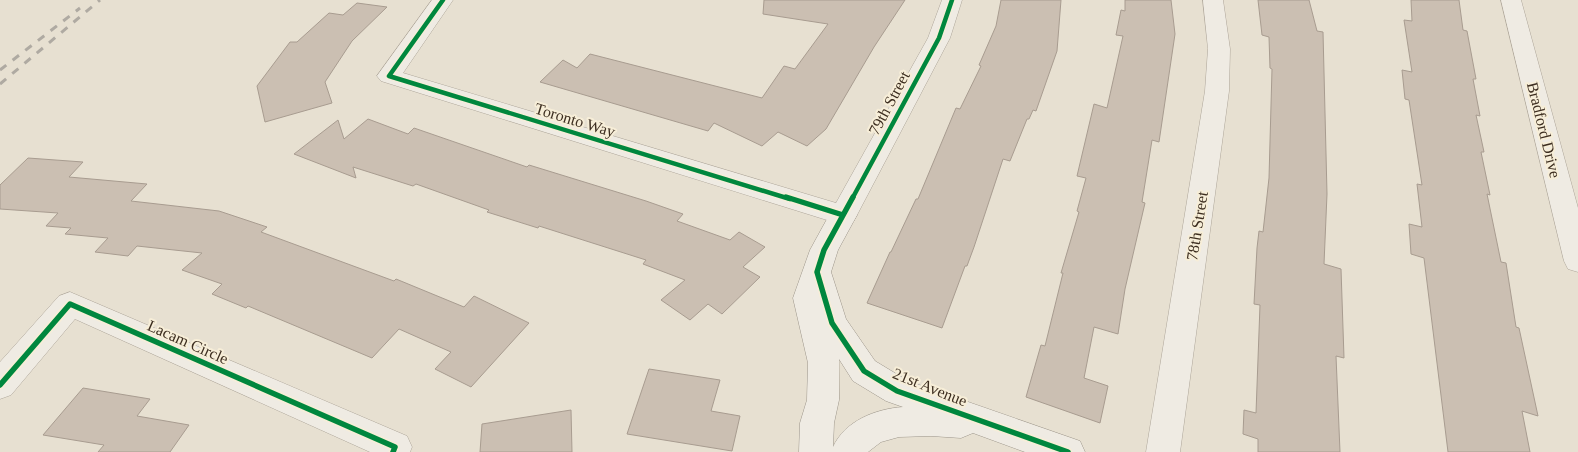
<svg xmlns="http://www.w3.org/2000/svg" width="1578" height="452" font-family="'Times New Roman',serif">
	<style>
		.building { fill: #cbbfb2; stroke: #a89c90 }
		.lines { fill: none; stroke-linecap: round; stroke-linejoin: round }
		.street-casing { stroke: #ada599; stroke-width: 1 }
		.secondary-casing { stroke: #9c958a; stroke-width: 1 }
		.street { fill: #efebe3; fill-rule: evenodd }
		.secondary { fill: #efebe3; fill-rule: evenodd }
		.rail { stroke: #afaaa2; stroke-width: 3; stroke-dasharray: 8 8; stroke-linecap: butt }
		.cycleway-far1-casing { stroke: #f7eed8; stroke-width: 7 }
		.cycleway-casing { stroke: #f7eed8; stroke-width: 9 }
		.cycleway-far1 { stroke: #00873e; stroke-width: 4.5 }
		.cycleway { stroke: #00873e; stroke-width: 5.5 }
		.labels { text-anchor: middle; dominant-baseline: central; stroke-width: 4; stroke-linejoin: round; paint-order: stroke }
		.street-label { font-size: 16px; fill: #3d2e20; stroke: #f7eed8 }
	</style>
	<rect width="100%" height="100%" fill="#e7e0d1"/>
	<path class="building" d="M764,0H905L874,47L826,129L807,146L778,132L762,146L714,123L708,131L540,82L563,60L577,68L590,54L762,98L784,66L795,69L828,24L763,14Z
		M1001,0H1061L1057,51L1036,111L1033,110L1029,119H1027L1010,161L1003,159L974,247L967,266H965L942,328L867,303L890,252H891L916,199H918L956,108L960,109L981,66L979,65L996,26Z
		M1125,0H1171L1175,34L1159,142L1152,140L1142,202L1145,203L1125,289L1118,334L1094,327L1084,378L1108,386L1100,423L1026,397L1041,345L1045,346L1063,273H1061L1079,212L1077,211L1086,178L1077,176L1094,104L1107,108L1123,36L1116,35L1121,10L1125,11Z
		M1258,0H1309L1317,31L1323,32L1327,194L1324,264L1341,269L1344,358L1336,356L1340,452H1258V439L1243,434L1244,410L1256,413L1260,305L1254,304L1257,248L1259,231L1263,232L1269,178L1272,69L1270,68L1269,37L1262,35Z
		M1411,0H1459L1463,30L1467,31L1476,79H1473L1480,116L1476,115L1484,152H1481L1490,195L1487,194L1501,262L1506,263L1516,327L1519,328L1538,416L1522,411L1530,452H1448L1424,258L1411,254L1409,224L1422,227L1417,184L1422,185L1409,100L1405,99L1402,70L1412,72L1404,20L1412,21Z
		M357,3L387,7L352,41L325,82L332,103L265,122L257,86L290,42H297L329,13L343,15Z
		M368,119L408,134L414,128L527,167L529,165L646,201L683,214L677,221L730,240L739,232L765,247L743,267L760,277L722,314L708,304L690,320L661,300L685,280L643,264L646,260L539,226L538,228L487,212L489,210L416,184L413,186L353,167L356,178L294,154L338,120L344,139Z
		M28,158L83,162L69,177L147,184L131,201L219,211L267,227L261,232L394,281L396,279L464,307L474,296L529,323L471,387L435,369L451,352L399,329L372,358L248,306L246,308L212,294L222,284L182,270L202,253L137,246L128,256L95,252L108,238L65,234L71,228L46,226L58,213L0,209V185Z
		M649,369L720,380L711,411L740,416L732,451L627,434Z
		M83,388L150,399L137,416L189,425L170,452H98L104,445L43,435Z
		M571,410L572,452H480L482,424Z"/>
	<g class="lines">
		<defs>
			<path id="street" d="M432,0H453L403,73L836,203L928,38L942,0H962L950,38L857,215L853,222L843,225L381,81L377,76Z
				M1203,0H1223L1230,49L1229,91L1180,452H1146L1205,91L1208,49Z
				M1501,0H1521L1578,208V272L1568,269L1564,261Z
				M70,292L407,436L412,447L410,452H370L75,319L11,395L0,399V362L59,296Z"/>
			<path id="secondary" d="M843,205L853,208L857,215L838,250L831,272L846,319L875,361L908,381L1080,441L1085,452H1025L973,433L961,438L931,436L899,437L881,442L868,452H799L800,423L807,400L808,363L793,298L810,250L833,208ZM839,359L853,381L886,401L903,407C875,409 845,421 833,447L834,423L839,400Z"/>
		</defs>
		<use href="#street" class="street-casing"/>
		<use href="#secondary" class="secondary-casing"/>
		<use href="#street" class="street"/>
		<use href="#secondary" class="secondary"/>
		<path class="rail" d="M0,70L80,8
			M0,84L100,0"/>
		<defs>
			<path id="cycleway-far1" d="M443,0L389,76L790,199
				M852,199L939,38L952,0"/>
			<path id="cycleway" d="M786,197L843,215
				M853,197L824,250L817,272L832,323L864,371L897,391L1068,452
				M0,385L70,304L395,447L393,452"/>
		</defs>
		<use href="#cycleway-far1" class="cycleway-far1-casing"/>
		<use href="#cycleway" class="cycleway-casing"/>
		<use href="#cycleway-far1" class="cycleway-far1"/>
		<use href="#cycleway" class="cycleway"/>
	</g>
	<g class="labels">
		<g class="street-label">
			<text transform="translate(889 103) rotate(-62)">79th Street</text>
			<text transform="translate(575 120) rotate(17)">Toronto Way</text>
			<text transform="translate(1544 130) rotate(76)">Bradford Drive</text>
			<text transform="translate(1197 226) rotate(-81)">78th Street</text>
			<text transform="translate(188 342) rotate(24)">Lacam Circle</text>
			<text transform="translate(930 387) rotate(22)">21st Avenue</text>
		</g>
	</g>
</svg>
